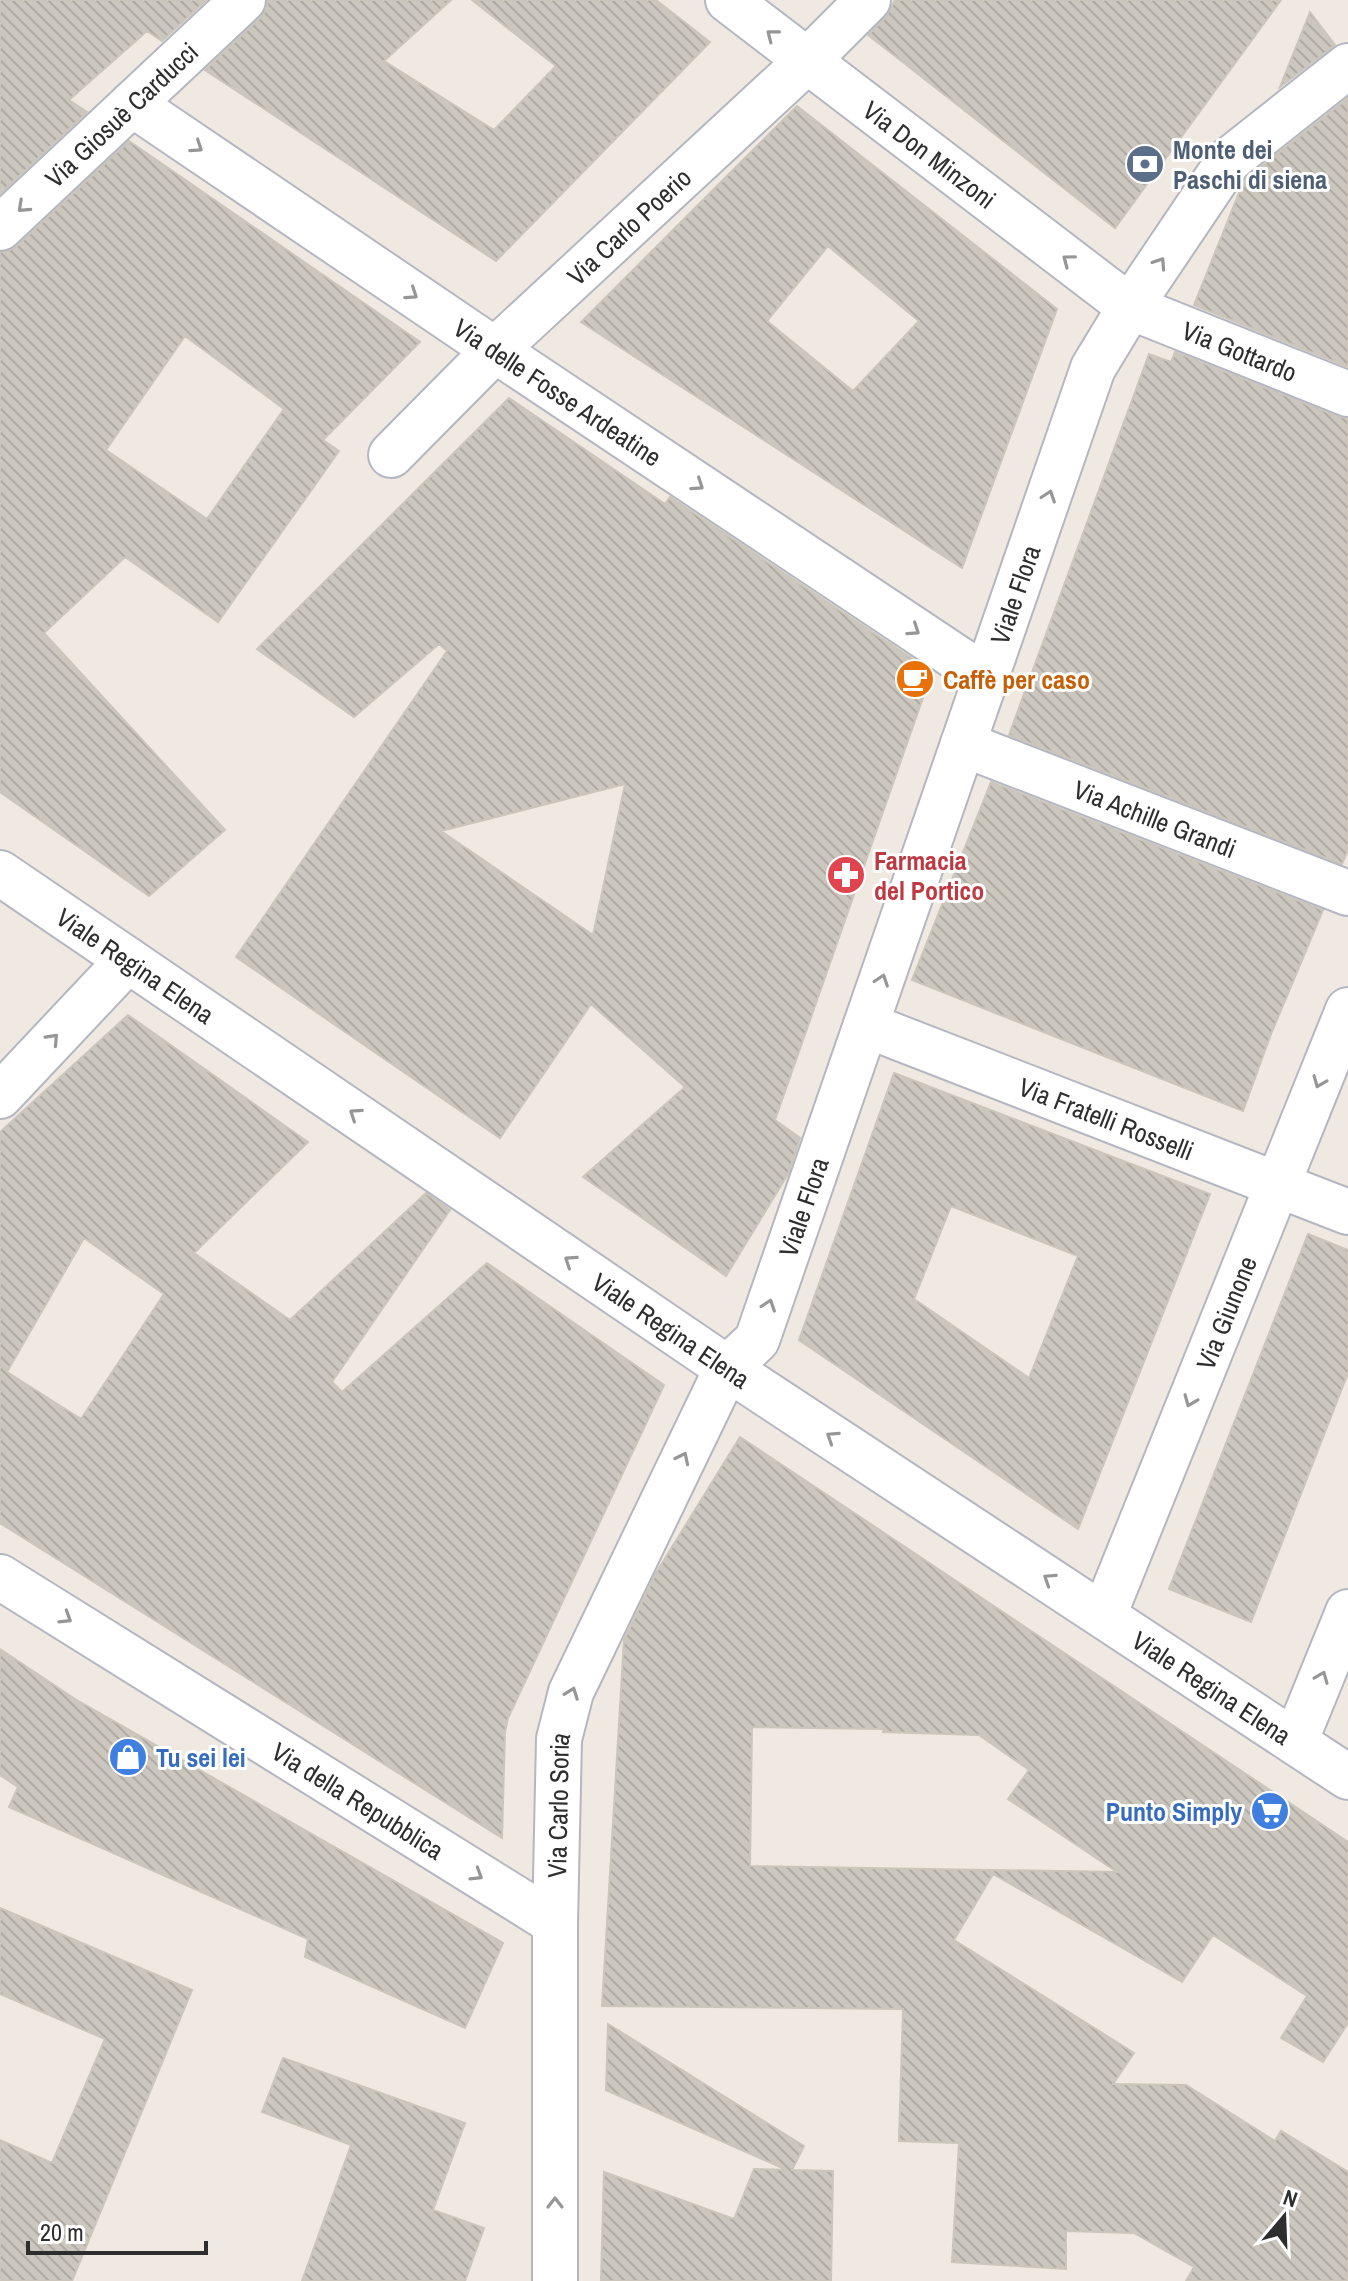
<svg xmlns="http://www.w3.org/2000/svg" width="1348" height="2281" font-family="'Archivo Narrow',sans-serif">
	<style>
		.building { fill: url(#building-back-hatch); stroke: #cbc5ba; stroke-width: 2; fill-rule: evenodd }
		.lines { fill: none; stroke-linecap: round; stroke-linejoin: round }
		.street-casing { stroke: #b4b7c1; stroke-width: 48 }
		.street { stroke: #fff; stroke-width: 44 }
		.oneway { stroke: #969696 }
		.labels { text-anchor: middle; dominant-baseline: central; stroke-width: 6; stroke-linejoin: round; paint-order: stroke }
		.street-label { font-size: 26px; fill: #2e2e2e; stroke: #fff }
		.service-label { font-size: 26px; font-weight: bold; fill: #4e5e75; stroke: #fff; text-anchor: start }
		.food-label { font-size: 26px; font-weight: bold; fill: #c56008; stroke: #fff; text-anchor: start }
		.health-label { font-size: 26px; font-weight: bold; fill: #be3a42; stroke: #fff; text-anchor: start }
		.shop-label { font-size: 26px; font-weight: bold; fill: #366cbe; stroke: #fff; text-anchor: start }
	</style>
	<defs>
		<pattern id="building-back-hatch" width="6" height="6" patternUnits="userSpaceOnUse" patternTransform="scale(2)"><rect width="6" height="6" fill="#cbc7bf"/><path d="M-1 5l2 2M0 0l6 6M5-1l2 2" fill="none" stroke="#afaba4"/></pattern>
	</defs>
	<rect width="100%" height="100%" fill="#efe9e1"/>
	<path class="building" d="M0,0H206L162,41L147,31L69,100L87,112L0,194Z
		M267,0H451L384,61L494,130L556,66L472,0H656L710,42L496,261L205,70L260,18L267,8Z
		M895,0H1281L1115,228L868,35L886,17Z
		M1310,12L1335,45L1280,87Z
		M1348,98V367L1194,305L1241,188L1248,177Z
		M797,106L1057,309L962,568L581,322ZM828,246L919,321L853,391L767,321Z
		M129,141L420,342L323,440L339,451L218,622L125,557L44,633L225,830L149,896L0,792V252H6L17,246ZM185,336L284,409L207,519L106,450Z
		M1175,352L1339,417L1348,418V850L1342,864L1009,735L1149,354L1171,362Z
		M509,398L665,504L670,497L932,672L775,1120L800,1138L788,1174L726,1276L583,1177L685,1087L591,1004L500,1138L236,957L447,651L439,644L354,717L257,649ZM625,784L593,935L441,831Z
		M991,782L1323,910L1271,1034L1243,1111L912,980Z
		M128,1015L308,1142L194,1253L290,1320L426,1193L450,1210L332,1382L342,1392L487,1263L664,1385L508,1718L505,1732L502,1838L0,1523V1132ZM84,1238L164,1294L81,1419L7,1372Z
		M894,1073L1210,1194L1078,1529L799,1340ZM951,1206L1078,1256L1029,1378L914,1299Z
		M1308,1234L1348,1250V1373L1251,1622L1169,1589Z
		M740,1437L1348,1842V2023L1323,2062L1281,2038L1307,1996L1213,1935L1182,1982L993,1874L954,1940L1134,2053L1113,2084L1186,2085L1275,2141L1281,2131L1348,2172V2281H1186L1194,2267L1134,2233L1066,2231V2269L952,2262L959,2143L899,2141L903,2009L602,2006L624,1640L656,1573ZM752,1727L884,1729L883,1732L979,1735L1029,1770L1008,1799L1117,1872L750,1866Z
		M0,1649L75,1699L503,1943L465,2028L305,1957L308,1939L9,1807L18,1787L0,1775Z
		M0,1908L192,1990L72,2281H0V2140L52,2163L105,2039L0,1994Z
		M608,2024L804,2146L792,2170L833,2171L831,2281H601L604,2172L734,2219L754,2169L787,2170L606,2090Z
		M283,2058L465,2123L433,2210L484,2228L465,2281H302L351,2145L262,2112Z"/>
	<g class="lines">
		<defs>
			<g id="street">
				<path id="s1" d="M728,0L1130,307L1348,394"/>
				<path id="s2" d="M132,104L495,350L987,678"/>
				<path id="s3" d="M0,228L243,0"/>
				<path id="s4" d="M391,455L495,350L807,61L868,0"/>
				<path id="s5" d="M963,744L1348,893"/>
				<path id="s6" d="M0,873L727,1368L1348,1777"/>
				<path id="s7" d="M866,1025L1348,1212"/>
				<path d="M0,1096L128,960"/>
				<path id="s8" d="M0,1577L555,1923"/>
				<path id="s9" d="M1104,1615L1348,1010"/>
				<path d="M1295,1742L1348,1612"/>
				<path id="s10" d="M555,2281V1923L559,1739L571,1692L727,1368L757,1340L1093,368L1130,307L1229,160L1348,66"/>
			</g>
		</defs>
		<use href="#street" class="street-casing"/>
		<use href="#street" class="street"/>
	</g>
	<defs><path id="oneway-chevron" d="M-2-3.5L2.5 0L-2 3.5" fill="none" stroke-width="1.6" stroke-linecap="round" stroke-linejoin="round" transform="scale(2)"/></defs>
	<g class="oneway">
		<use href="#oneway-chevron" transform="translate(772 35) rotate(-142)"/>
		<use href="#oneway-chevron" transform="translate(197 147) rotate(34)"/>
		<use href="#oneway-chevron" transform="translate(23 207) rotate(137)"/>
		<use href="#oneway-chevron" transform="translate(1068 260) rotate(-143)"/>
		<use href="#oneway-chevron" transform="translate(1160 263) rotate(-56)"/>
		<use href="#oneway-chevron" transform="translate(412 294) rotate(34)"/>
		<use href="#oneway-chevron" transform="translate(698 485) rotate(34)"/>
		<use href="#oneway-chevron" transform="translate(1049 496) rotate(-71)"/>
		<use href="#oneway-chevron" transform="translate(914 630) rotate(34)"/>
		<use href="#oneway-chevron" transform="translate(882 980) rotate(-71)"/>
		<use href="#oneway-chevron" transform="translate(53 1039) rotate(-47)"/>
		<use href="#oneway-chevron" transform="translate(1319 1082) rotate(112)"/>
		<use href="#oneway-chevron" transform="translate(355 1114) rotate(-146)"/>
		<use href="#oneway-chevron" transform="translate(570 1261) rotate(-146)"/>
		<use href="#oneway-chevron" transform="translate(769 1305) rotate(-71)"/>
		<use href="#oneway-chevron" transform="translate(1190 1401) rotate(112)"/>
		<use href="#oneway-chevron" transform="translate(832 1437) rotate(-147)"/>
		<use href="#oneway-chevron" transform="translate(683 1458) rotate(-64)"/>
		<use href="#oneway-chevron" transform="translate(1049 1579) rotate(-147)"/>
		<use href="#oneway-chevron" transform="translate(66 1618) rotate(32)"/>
		<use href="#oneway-chevron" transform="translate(1322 1677) rotate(-68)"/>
		<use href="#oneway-chevron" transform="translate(572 1693) rotate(-70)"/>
		<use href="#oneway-chevron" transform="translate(477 1875) rotate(32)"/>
		<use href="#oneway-chevron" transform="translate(555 2203) rotate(-90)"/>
	</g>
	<defs>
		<symbol id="bank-disc" viewBox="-11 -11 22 22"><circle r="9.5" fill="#5c6f8a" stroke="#fff"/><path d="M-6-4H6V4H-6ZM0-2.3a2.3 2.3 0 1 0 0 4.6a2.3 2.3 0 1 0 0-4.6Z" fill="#fff"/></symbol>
		<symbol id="cafe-disc" viewBox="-11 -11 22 22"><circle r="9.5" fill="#e8710a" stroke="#fff"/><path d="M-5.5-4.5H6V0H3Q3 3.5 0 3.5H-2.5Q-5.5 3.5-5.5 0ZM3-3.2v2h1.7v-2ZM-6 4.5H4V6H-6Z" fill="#fff"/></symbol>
		<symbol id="pharmacy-disc" viewBox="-11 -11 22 22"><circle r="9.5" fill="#e0444e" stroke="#fff"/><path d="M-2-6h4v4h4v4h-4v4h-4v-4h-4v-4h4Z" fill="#fff"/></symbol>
		<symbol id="shop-disc" viewBox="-11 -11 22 22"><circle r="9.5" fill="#3f7fe0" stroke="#fff"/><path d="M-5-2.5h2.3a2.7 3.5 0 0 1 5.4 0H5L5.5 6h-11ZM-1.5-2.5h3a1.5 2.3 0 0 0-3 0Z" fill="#fff"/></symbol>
		<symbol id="supermarket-disc" viewBox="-11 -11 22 22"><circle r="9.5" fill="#3f7fe0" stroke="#fff"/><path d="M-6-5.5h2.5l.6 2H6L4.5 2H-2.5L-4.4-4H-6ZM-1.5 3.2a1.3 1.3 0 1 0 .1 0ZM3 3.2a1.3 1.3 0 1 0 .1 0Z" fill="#fff"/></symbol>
	</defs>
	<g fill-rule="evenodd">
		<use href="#bank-disc" x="1123" y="142" width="44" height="44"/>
		<use href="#cafe-disc" x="893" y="657" width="44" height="44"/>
		<use href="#pharmacy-disc" x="824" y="853" width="44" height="44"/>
		<use href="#shop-disc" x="106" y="1735" width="44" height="44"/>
		<use href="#supermarket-disc" x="1248" y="1789" width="44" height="44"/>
	</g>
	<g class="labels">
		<g class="street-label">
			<text stroke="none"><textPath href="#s3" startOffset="166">Via Giosuè Carducci</textPath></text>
			<text stroke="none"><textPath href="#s1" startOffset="254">Via Don Minzoni</textPath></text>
			<text stroke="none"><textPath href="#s4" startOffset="330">Via Carlo Poerio</textPath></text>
			<text stroke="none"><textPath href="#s1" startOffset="624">Via Gottardo</textPath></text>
			<text stroke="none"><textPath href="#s2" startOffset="514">Via delle Fosse Ardeatine</textPath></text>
			<text stroke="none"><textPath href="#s10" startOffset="1780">Viale Flora</textPath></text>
			<text stroke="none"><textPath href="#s5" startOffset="206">Via Achille Grandi</textPath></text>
			<text stroke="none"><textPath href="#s6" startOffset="164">Viale Regina Elena</textPath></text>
			<text stroke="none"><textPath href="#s7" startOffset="258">Via Fratelli Rosselli</textPath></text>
			<text stroke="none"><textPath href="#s10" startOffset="1132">Viale Flora</textPath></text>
			<text stroke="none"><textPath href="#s9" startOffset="326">Via Giunone</textPath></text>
			<text stroke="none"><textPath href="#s6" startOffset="812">Viale Regina Elena</textPath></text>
			<text stroke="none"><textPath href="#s6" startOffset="1460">Viale Regina Elena</textPath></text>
			<text stroke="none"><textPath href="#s8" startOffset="422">Via della Repubblica</textPath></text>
			<text stroke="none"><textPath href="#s10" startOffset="476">Via Carlo Soria</textPath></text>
		</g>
		<g class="service-label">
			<text x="1173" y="149">Monte dei<tspan x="1173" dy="30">Paschi di siena</tspan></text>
		</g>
		<g class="food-label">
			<text x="943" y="679">Caffè per caso</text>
		</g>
		<g class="health-label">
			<text x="874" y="860">Farmacia<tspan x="874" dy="30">del Portico</tspan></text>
		</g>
		<g class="shop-label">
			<text x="156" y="1757">Tu sei lei</text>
			<text x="1242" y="1811" text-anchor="end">Punto Simply</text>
		</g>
	</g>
	<g transform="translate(1284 2217) rotate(19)" stroke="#ffffff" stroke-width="6" paint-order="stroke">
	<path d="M0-6L14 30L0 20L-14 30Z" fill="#2e2e2e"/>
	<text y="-12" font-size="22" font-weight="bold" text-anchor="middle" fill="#2e2e2e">N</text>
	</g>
	<path d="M28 2241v12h178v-12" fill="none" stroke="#2e2e2e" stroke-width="4"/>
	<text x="40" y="2241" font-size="24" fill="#2e2e2e" stroke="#ffffff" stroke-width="6" paint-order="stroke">20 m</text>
</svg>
